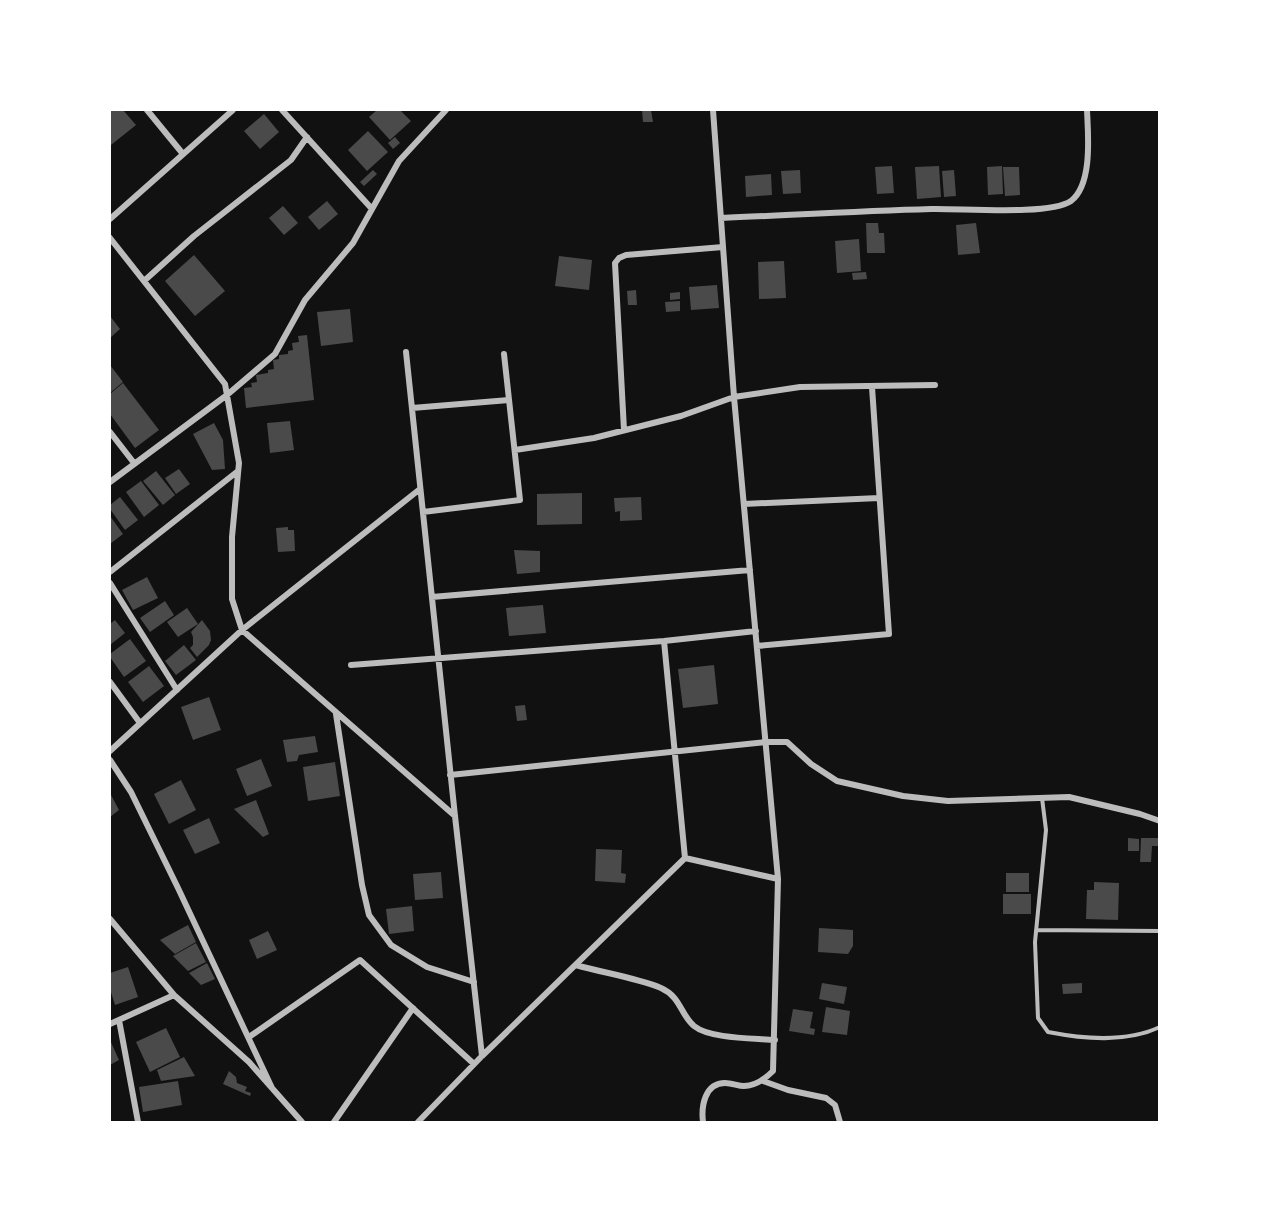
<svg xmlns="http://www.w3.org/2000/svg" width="1269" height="1232" font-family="'DejaVu Sans',sans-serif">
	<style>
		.building { fill: #4a4a4a }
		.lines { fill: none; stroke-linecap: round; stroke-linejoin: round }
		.service { stroke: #bcbcbc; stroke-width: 4 }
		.minor { stroke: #bcbcbc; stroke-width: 6 }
	</style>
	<rect width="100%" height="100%" fill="#111"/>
	<path class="building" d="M110,110H123L136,125L111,145L110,143Z
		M377,110H400L411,121L390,140L369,117Z
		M642,110H651L653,122H643Z
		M264,114L279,132L260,149L244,131Z
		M368,131L388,152L367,171L348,150Z
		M395,137L400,143L393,149L388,143Z
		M892,166L894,193L877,194L875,167Z
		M939,166L941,197L917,199L915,167Z
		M1002,166L1003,194L988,195L987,167Z
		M1003,167H1019L1020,195L1005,196Z
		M373,170L377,174L364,186L360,182Z
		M800,170L801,193L783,194L781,171Z
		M954,170L956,196L944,197L942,171Z
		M771,174L772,195L746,197L745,176Z
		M327,201L338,214L319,230L308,217Z
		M283,206L298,223L284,235L269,218Z
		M866,223H878L879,233H884L885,253H867Z
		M976,223L980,253L958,255L956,225Z
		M859,239L861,271L837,273L835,241Z
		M194,255L225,291L195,316L165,281Z
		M559,256L592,260L589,290L555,286Z
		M784,261L786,298L759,299L758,262Z
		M866,272L867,279L853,280L852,273Z
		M717,285L719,308L691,310L689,287Z
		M636,290L637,305H628L627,291Z
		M680,292V299L670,300V293Z
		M680,301V311L666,312L665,302Z
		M350,309L353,342L321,346L317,312Z
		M110,316L120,329L110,338Z
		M307,335L314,400L246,408L244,388L252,387L251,383L257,382L256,375L268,373V370L274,369L273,360L279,359V355L288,354V351L293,350L292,343L299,342L298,336Z
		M110,365L123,382L110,393Z
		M123,383L159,430L135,448L110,414V394Z
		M290,421L294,450L270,453L267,423Z
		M214,423L223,440L225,469L212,470L193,434Z
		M179,469L190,484L176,494L165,478Z
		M156,471L175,495L163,505L143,481Z
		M141,481L159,505L144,517L126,492Z
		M582,493V524L537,525V494Z
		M120,497L138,520L125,530L110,509V505Z
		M641,497L642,520L620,521V511L615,512L614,498Z
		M110,516L123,534L110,544Z
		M288,527V530H294L295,551L278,552L276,528Z
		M514,550L540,551V572L517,574Z
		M147,577L158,598L133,610L122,590Z
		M165,601L174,615L150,632L140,618Z
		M543,605L546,633L509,636L506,608Z
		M187,608L198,624L178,637L167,622Z
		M115,620L125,633L110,645V624Z
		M202,620L210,631L211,640L209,645L197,657L190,648L193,645V637L191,632Z
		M130,639L146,661L124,677L110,657V654Z
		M184,645L196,660L176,675L165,661Z
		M714,665L718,704L683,708L678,669Z
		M149,666L164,686L143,702L128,682Z
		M209,697L221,730L193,740L181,707Z
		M525,705L527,720L517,721L515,706Z
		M315,736L318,752L299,755L297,761L287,762L283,740Z
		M261,759L272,786L247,796L236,769Z
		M335,762L340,796L308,801L303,767Z
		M181,780L196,810L169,824L154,794Z
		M110,793L119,810L110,817Z
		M256,800L269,834L263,837L234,809Z
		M209,818L220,843L195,854L183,830Z
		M1128,838L1139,839V851H1128Z
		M1141,838H1159L1158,846H1152L1151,862H1140Z
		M596,849L622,850L621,873L626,874L625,883L595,881Z
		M441,872L443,898L415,900L413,874Z
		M1006,873H1029V892H1006Z
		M1094,882L1119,883L1118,920L1086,919L1087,890H1094Z
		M1003,894H1031V914H1003Z
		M412,906L414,931L389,934L386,909Z
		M188,925L196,942L175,954L160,940Z
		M819,928L853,930V946L848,954L818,952Z
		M268,931L277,950L257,959L249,940Z
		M196,943L206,962L188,971L173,956Z
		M207,963L215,979L201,985L189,973Z
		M128,967L138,997L115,1005L110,989V973Z
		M822,983L847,987L844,1004L819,999Z
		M1082,983V993L1063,994L1062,984Z
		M826,1007L850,1011L847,1035L822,1032Z
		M793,1009L813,1012L810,1028L815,1029L814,1035L789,1031Z
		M166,1028L180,1057L150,1072L136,1042Z
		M110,1040L119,1060L110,1065Z
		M184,1057L195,1076L161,1081L157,1070Z
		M229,1071L236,1077L237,1083L247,1087L245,1091L251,1093L250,1096L223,1084Z
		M178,1081L182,1105L143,1112L139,1087Z"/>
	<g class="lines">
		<path class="service" d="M1042,798L1046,830L1035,942L1038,1018L1048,1032C1084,1039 1126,1043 1160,1027
			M1036,930L1160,931"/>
		<path class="minor" d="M147,110L183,154
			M282,110L372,209
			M721,218C791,215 861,211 931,209C960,208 1049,216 1071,201C1093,184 1088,134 1087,110
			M110,219L233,110
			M110,238L225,384L239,463L232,537V599L242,630L455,816
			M144,281L194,236L291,160L307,137
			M406,352L455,816L482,1056
			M412,408L509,400
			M624,430L615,263L619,258L626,255L723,247
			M110,432L134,463
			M515,450L594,438L681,416L734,397L800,387L935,385
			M110,482L227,395L275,354L305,300L353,243L399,161L446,110
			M744,504L879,498
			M423,512L520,500L504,354
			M110,572L238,471
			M110,583L177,690
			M432,597L750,570
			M664,641L685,858L778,879
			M757,646L889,634L872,387
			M351,665L664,641L756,631
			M110,682L140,723
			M336,714L362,885L369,915L391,945L427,967L474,982
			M110,751L242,630L420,489
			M110,760L131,792L178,888L272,1088
			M450,775L766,742H787L811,764L837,781L903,796L948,801L1069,797L1140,814L1160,821
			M110,919L174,995L249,1062L302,1122
			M576,965C603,973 634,977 661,988C681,997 680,1014 694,1026C710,1039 754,1038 775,1040
			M119,1020L138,1122
			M110,1024L174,995
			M249,1037L360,960L474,1064
			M763,1081L788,1090L826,1098L835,1105L840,1122
			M334,1122L413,1008
			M418,1122L482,1056L685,858
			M703,1122C701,1106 705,1083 725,1083C732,1083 738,1086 744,1086C756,1086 765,1079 773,1071L778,879L734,397L713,110"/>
	</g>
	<rect width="1269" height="1232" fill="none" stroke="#ffffff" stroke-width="222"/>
</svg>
